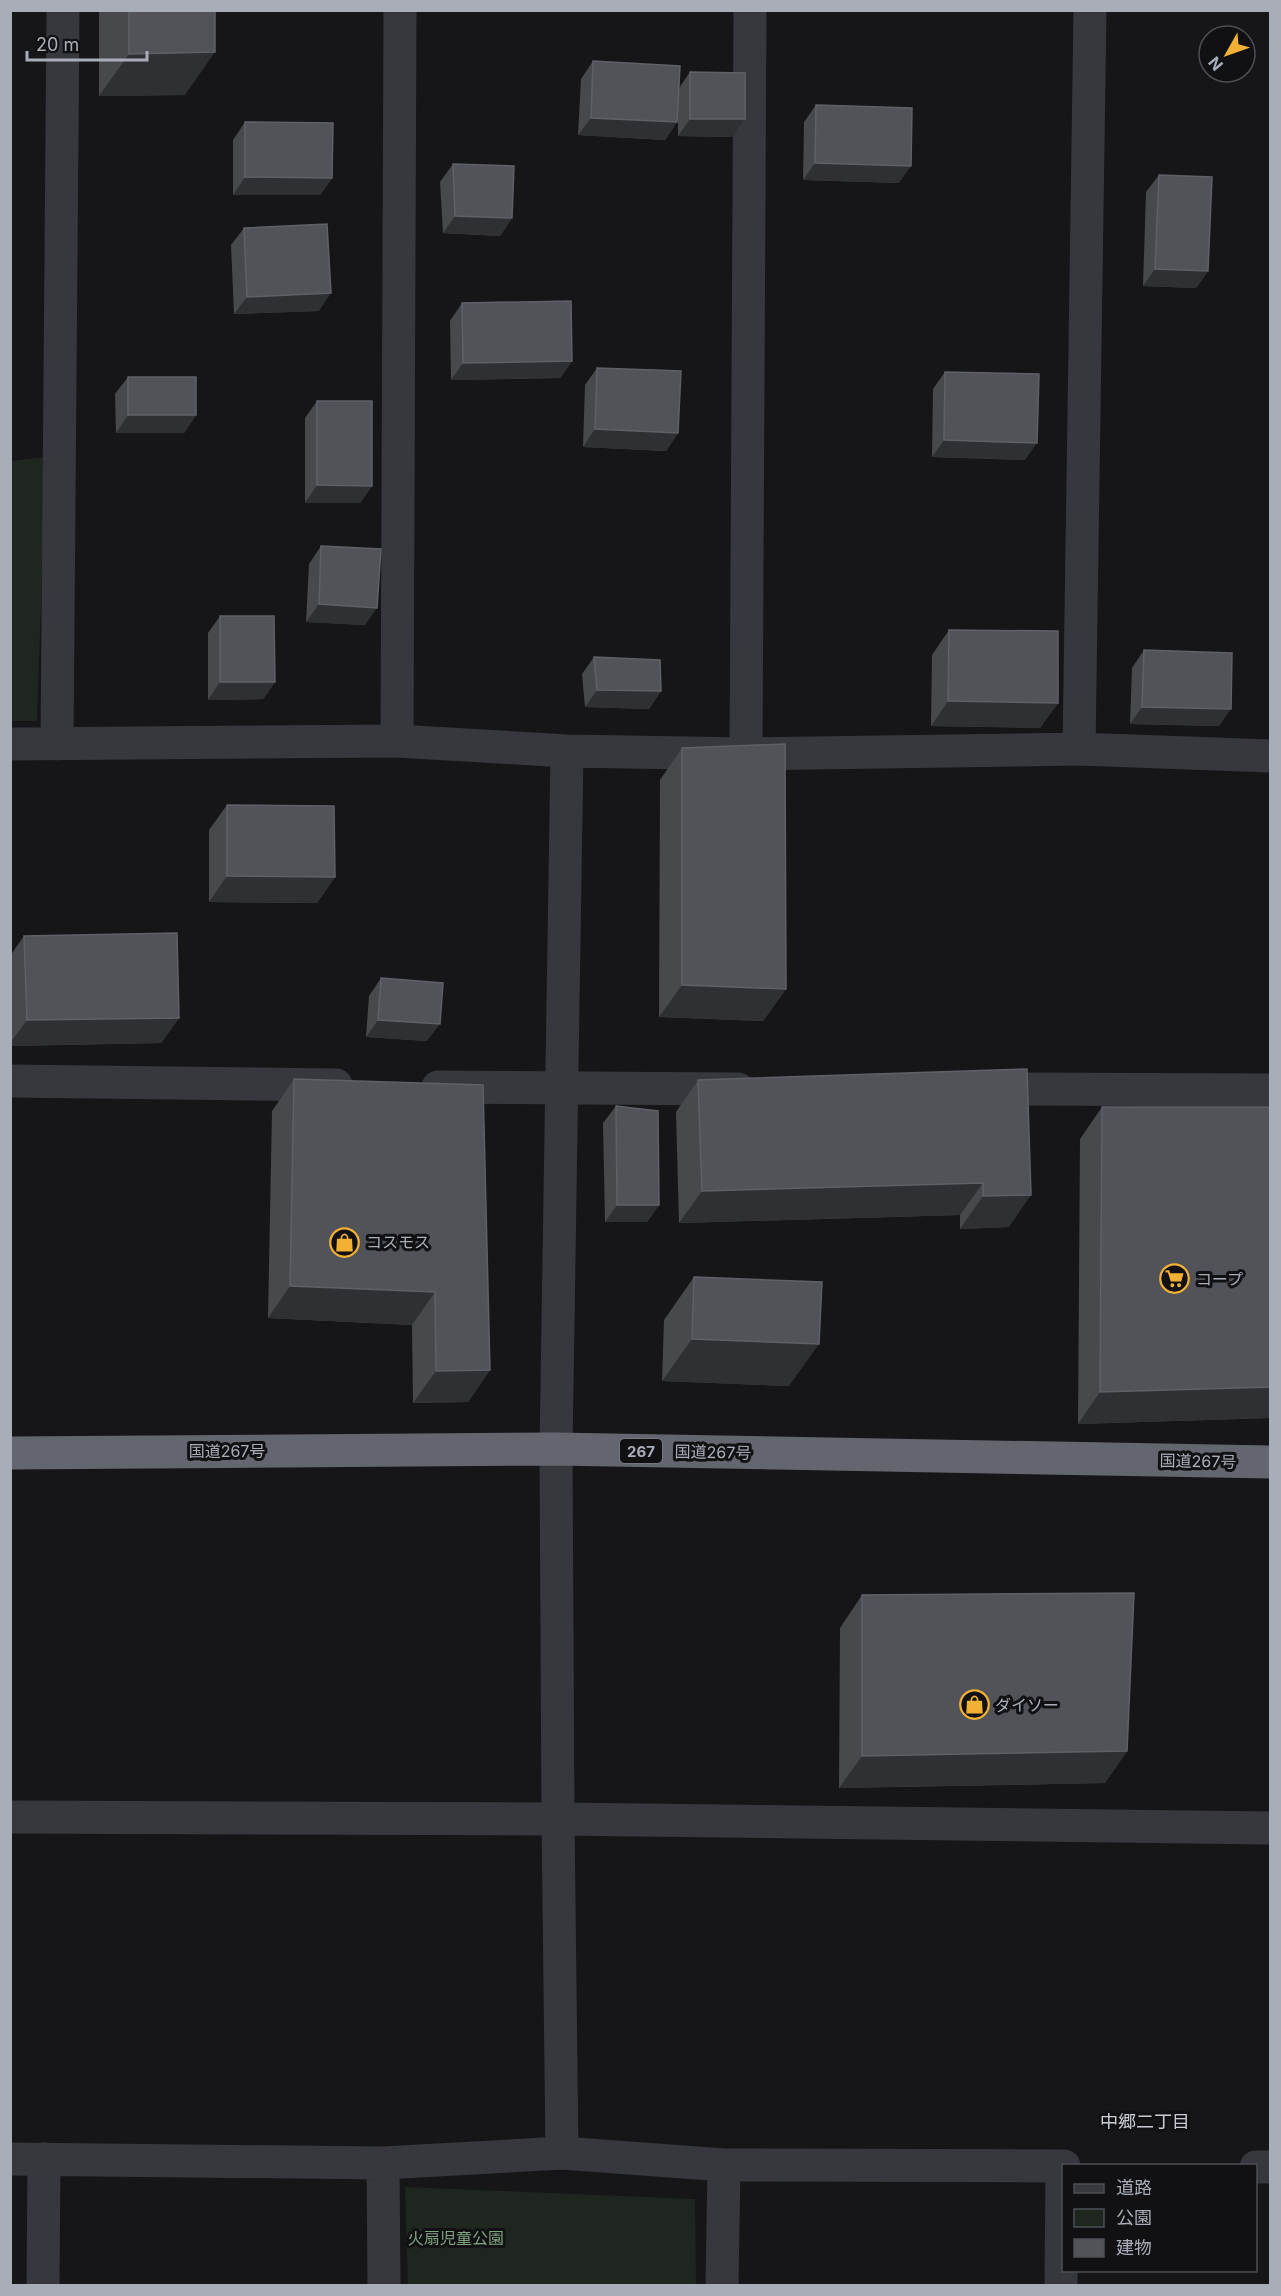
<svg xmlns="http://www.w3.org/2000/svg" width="1281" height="2296" font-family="Inter,'Noto Sans JP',sans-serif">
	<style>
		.green { fill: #1e261f }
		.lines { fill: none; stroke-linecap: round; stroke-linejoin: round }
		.minor { stroke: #37383d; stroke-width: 33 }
		.highway { stroke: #63666e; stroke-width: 33 }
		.wall { fill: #47494d }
		.shaded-wall { fill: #2f3033 }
		.building { fill: #525359; stroke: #5f6168; stroke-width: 1.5 }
		.labels { text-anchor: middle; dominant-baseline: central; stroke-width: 6; stroke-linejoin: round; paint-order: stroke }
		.shield { fill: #111113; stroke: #7b7e86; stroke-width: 1.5 }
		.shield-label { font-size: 15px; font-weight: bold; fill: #a8adb8 }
		.poi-label { font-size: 16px; fill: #a8adb8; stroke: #111113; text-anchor: start }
		.street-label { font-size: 16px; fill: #a8adb8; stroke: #111113 }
		.park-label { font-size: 16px; fill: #7fa381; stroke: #111113 }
		.neighbourhood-label { font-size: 18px; fill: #c9ccd4; stroke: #111113 }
	</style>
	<rect width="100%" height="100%" fill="#161618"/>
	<path class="green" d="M46,457L37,721H11L10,461Z
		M405,2187L695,2199L696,2285H408Z"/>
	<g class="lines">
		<path class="minor" d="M397,741L400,10
			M10,744L397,741L567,751L746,754L1079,749L1270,756
			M57,744L63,10
			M1079,749L1090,10
			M746,754L750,10
			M10,1081L336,1085
			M438,1087L738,1089
			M984,1089L1270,1090
			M10,1817L558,1819L1270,1828
			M562,2153L558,1819L556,1449L567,751
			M10,2159L383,2163L562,2153L724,2165L1064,2166
			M383,2163L384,2286
			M1256,2167H1270
			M43,2286L44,2159
			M722,2286L724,2165
			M1061,2286L1062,2166"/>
		<path class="highway" d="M10,1453L556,1449L1270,1462"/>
	</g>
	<path class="wall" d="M99,10H215L185,95L99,96Z
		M593,61L679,88L690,72L745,119L733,137L678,136V113L677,122L665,140L578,135L581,79Z
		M816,105L899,183L803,180L804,122Z
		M245,122L332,178L320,195H233V140Z
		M453,164L512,218L500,236L443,233L440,182Z
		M1159,175L1208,271L1196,288L1143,286L1146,192Z
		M244,228L319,311L234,314L231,245Z
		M462,303L572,361L560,378L451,380L450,321Z
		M597,368L678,433L666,451L583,447L585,385Z
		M945,372L1025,460L932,457L933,389Z
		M128,377L196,415L184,433H116L115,394Z
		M317,401L372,486L360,503H305V418Z
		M321,546L365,625L306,622L309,564Z
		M220,616L275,682L263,699L208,700V633Z
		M949,630L1058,703L1040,728L931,726L932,655Z
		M1144,650L1219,726L1130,724L1132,668Z
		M594,657L661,691L649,709L585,707L582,674Z
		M682,748L786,989L763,1021L659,1017L660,780Z
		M227,805L335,877L317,903L209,902V830Z
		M24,936L179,1018L161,1043L10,1046V956Z
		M381,978L427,1041L366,1037L369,996Z
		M1027,1069L1009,1227L960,1229V1215L679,1223L676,1112L698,1080Z
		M294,1079L490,1370L468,1402L413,1403L412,1325L268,1318L272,1111Z
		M616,1106L659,1205L647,1222H605L603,1123Z
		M1102,1107H1270V1418L1078,1424L1080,1139Z
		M694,1277L789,1386L662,1381L664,1320Z
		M862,1595L1127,1751L1105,1783L839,1788L840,1628Z"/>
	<path class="shaded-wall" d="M215,52L185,95L99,96L129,54Z
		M591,118L677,122L665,140L578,135Z
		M690,119H745L733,137L678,136Z
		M815,163L911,166L899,183L803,180Z
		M245,177L332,178L320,195H233Z
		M455,216L512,218L500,236L443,233Z
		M1155,269L1208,271L1196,288L1143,286Z
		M331,293L319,311L234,314L247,297Z
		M572,361L560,378L451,380L463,363Z
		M128,415H196L184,433H116Z
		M595,429L678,433L666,451L583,447Z
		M944,440L1037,443L1025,460L932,457Z
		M317,485L372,486L360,503H305Z
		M319,604L377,608L365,625L306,622Z
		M220,682H275L263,699L208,700Z
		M597,690L661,691L649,709L585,707Z
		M948,701L1058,703L1040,728L931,726Z
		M1142,707L1231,709L1219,726L1130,724Z
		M227,876L335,877L317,903L209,902Z
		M682,985L786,989L763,1021L659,1017Z
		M179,1018L161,1043L10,1046V1043L27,1020Z
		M378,1020L440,1024L427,1041L366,1037Z
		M983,1183L960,1215L679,1223L702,1191Z
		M1031,1195L1009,1227L960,1229L983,1196Z
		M617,1205H659L647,1222H605Z
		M290,1286L435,1292L412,1325L268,1318Z
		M692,1339L819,1344L789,1386L662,1381Z
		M490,1370L468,1402L413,1403L436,1371Z
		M1270,1387V1418L1078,1424L1100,1392Z
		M1127,1751L1105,1783L839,1788L862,1756Z"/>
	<path class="building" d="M129,10H215V52L129,54Z
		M593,61L680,66L677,122L591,118Z
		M690,72L745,73V119H690Z
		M816,105L912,108L911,166L815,163Z
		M245,122L333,123L332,178L245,177Z
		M453,164L514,166L512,218L455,216Z
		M1159,175L1212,177L1208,271L1155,269Z
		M327,224L331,293L247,297L244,228Z
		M571,301L572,361L463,363L462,303Z
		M597,368L681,371L678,433L595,429Z
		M945,372L1039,374L1037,443L944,440Z
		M128,377H196V415H128Z
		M317,401H372V486L317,485Z
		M321,546L381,549L377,608L319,604Z
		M220,616H274L275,682H220Z
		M949,630L1058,631V703L948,701Z
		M1144,650L1232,653L1231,709L1142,707Z
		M594,657L660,660L661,691L597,690Z
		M785,744L786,989L682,985V748Z
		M227,805L334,806L335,877L227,876Z
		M177,933L179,1018L27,1020L24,936Z
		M381,978L443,983L440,1024L378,1020Z
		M1027,1069L1031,1195L983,1196V1183L702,1191L698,1080Z
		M294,1079L483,1085L490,1370L436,1371L435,1292L290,1286Z
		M616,1106L658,1111L659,1205H617Z
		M1102,1107H1270V1387L1100,1392Z
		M694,1277L822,1282L819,1344L692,1339Z
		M1134,1593L1127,1751L862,1756V1595Z"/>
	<defs>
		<symbol id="shop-ring" viewBox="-11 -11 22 22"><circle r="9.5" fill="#111113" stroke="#f2b134" stroke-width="1.5"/><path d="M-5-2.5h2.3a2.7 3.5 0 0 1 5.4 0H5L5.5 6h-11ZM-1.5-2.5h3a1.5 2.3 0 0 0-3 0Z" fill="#f2b134"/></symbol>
		<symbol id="supermarket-ring" viewBox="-11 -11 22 22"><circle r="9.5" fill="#111113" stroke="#f2b134" stroke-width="1.5"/><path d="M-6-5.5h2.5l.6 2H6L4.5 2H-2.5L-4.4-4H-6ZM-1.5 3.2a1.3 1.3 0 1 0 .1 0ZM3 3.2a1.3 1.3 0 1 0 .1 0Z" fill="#f2b134"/></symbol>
	</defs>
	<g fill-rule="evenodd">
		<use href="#shop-ring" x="328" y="1226" width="33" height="33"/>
		<use href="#supermarket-ring" x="1158" y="1262" width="33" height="33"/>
		<use href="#shop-ring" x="958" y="1688" width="33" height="33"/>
	</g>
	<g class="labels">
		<rect class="shield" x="620" y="1439" width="42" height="24" rx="4.5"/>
		<g class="shield-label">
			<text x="641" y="1451">267</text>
		</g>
		<g class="poi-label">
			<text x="366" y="1242">コスモス</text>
			<text x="1196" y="1279">コープ</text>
			<text x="995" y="1705">ダイソー</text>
		</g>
		<g class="street-label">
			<text x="227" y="1451">国道267号</text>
			<text transform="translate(713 1452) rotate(1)">国道267号</text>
			<text transform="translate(1198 1461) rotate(1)">国道267号</text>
		</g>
		<g class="park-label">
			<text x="456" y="2238">火扇児童公園</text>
		</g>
		<g class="neighbourhood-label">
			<text x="1145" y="2121">中郷二丁目</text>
		</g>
	</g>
	<rect width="1281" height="2296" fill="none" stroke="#a8adb8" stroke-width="24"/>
	<rect x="1062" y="2164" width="195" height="108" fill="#111113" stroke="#4d4f55" stroke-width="1.5"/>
	<rect x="1074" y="2184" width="30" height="9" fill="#37383d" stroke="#4d4f55" stroke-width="1.5"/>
	<text x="1116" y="2194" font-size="18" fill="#a8adb8">道路</text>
	<rect x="1074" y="2209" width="30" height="18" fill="#1e261f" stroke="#4d4f55" stroke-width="1.5"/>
	<text x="1116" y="2224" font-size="18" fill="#a8adb8">公園</text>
	<rect x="1074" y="2239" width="30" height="18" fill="#525359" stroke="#4d4f55" stroke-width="1.5"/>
	<text x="1116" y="2254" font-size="18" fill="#a8adb8">建物</text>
	<g transform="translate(1227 54) rotate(230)"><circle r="28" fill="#111113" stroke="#4d4f55" stroke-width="1.5"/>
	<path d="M0-4.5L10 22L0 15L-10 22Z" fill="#f2b134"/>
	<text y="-9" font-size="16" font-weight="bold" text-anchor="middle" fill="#a8adb8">N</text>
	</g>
	<path d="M27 51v9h120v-9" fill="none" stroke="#a8adb8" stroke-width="3"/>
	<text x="36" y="51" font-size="18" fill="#a8adb8" stroke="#111113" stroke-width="4.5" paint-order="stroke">20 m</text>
</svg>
